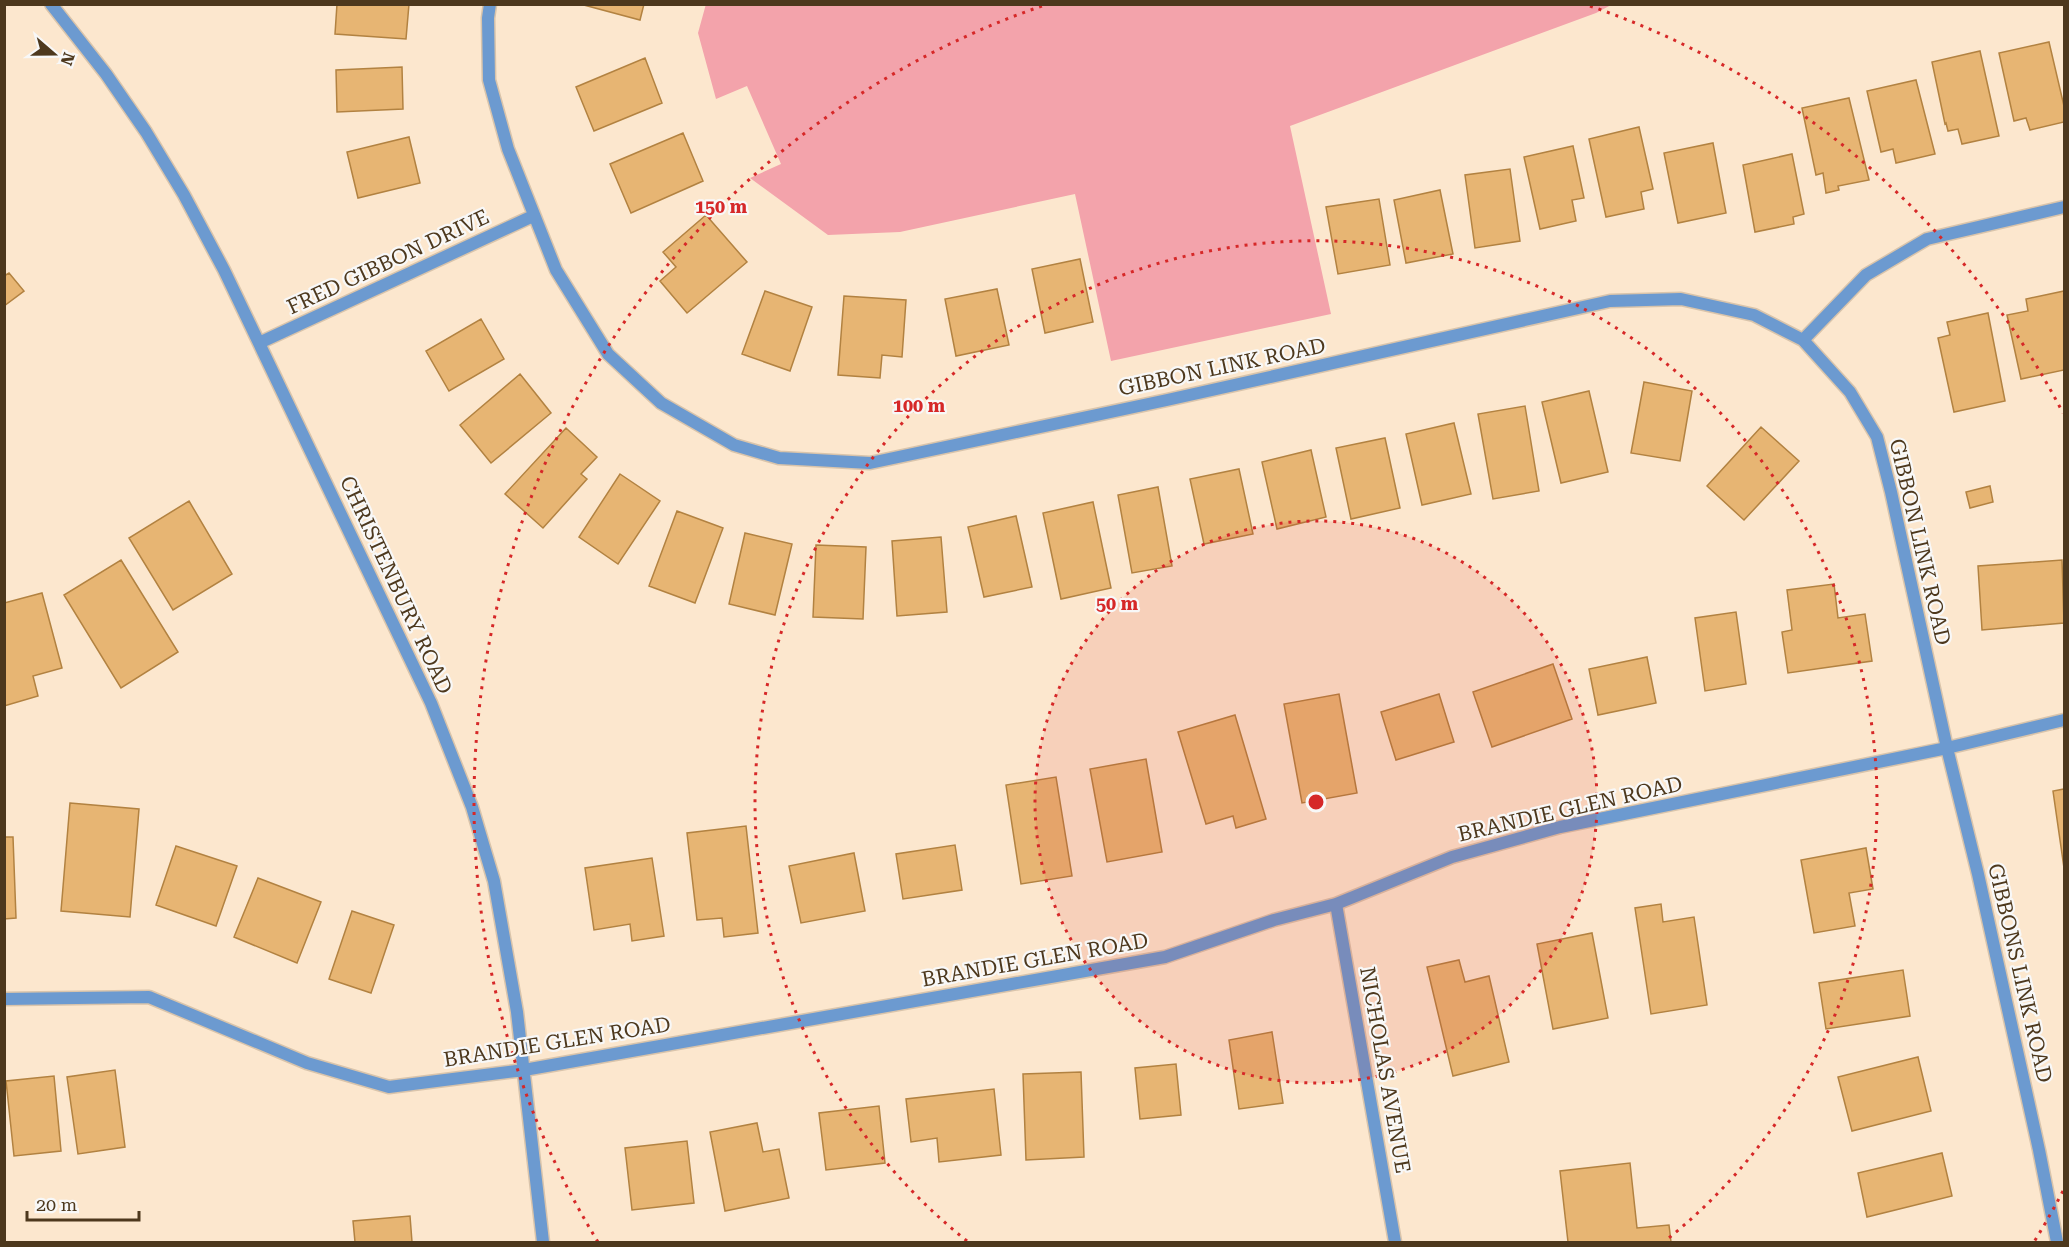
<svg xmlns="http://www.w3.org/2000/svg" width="2069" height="1247" font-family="'Roboto Serif',serif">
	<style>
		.green { fill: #f3a3ab }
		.building { fill: #e7b573; stroke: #b28241; stroke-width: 1.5 }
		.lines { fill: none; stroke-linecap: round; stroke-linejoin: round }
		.minor-casing { stroke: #d9c4ab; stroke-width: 15 }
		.minor { stroke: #6c9ad0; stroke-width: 12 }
		.ring { fill: none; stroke: #d62828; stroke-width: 3; stroke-dasharray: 3 6 }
		.labels { text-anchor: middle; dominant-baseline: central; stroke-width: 4.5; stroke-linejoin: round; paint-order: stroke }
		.street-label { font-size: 21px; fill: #4d381d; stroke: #f8f8f8 }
		.centre { fill: #d62828; stroke: #f8f8f8; stroke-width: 3 }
		.ring-label { font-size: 18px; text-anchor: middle; font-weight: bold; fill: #d62828; stroke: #f8f8f8; stroke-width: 4.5; stroke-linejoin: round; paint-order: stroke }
	</style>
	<rect width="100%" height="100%" fill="#fce7ce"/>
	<path class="green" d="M706,4H1611V5L1596,13L1290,126L1331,314L1111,361L1075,194L900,232L828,235L750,178L781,164L747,86L716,99L698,33Z"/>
	<path class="building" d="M337,4H409L406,39L335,34Z
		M580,4H644L640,20Z
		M2049,42L2064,106V122L2030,130L2026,118L2014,121L1999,53Z
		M1980,51L1999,136L1962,144L1958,129L1948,131L1946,123L1945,124L1932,62Z
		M645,58L662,103L594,131L576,87Z
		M402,67L403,109L337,112L336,70Z
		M1916,80L1935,154L1896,163L1893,149L1881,152L1867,91Z
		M1849,98L1869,180L1838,186L1839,190L1826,193L1823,173L1816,175L1802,108Z
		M1639,127L1653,189L1641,192L1644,209L1606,217L1589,139Z
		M683,133L703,181L631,213L610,164Z
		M409,137L420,183L358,198L347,152Z
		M1713,143L1726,213L1678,223L1664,153Z
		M1573,146L1584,198L1572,200L1576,221L1540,229L1524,157Z
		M1792,154L1804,214L1793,217L1794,224L1755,232L1743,165Z
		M1510,169L1520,241L1475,248L1465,175Z
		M1440,190L1453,254L1406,263L1394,200Z
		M1379,199L1390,265L1338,274L1326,207Z
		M706,215L747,262L687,313L660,281L676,267L663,252Z
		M1080,259L1093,322L1045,333L1032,269Z
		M9,273L24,291L4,306V276Z
		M997,289L1009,345L956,356L945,299Z
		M765,291L812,307L790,371L742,354Z
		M2064,291V370L2021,379L2007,315L2028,311L2026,299Z
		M844,296L906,300L902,357L882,355L880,378L838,375Z
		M1988,313L2005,401L1954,412L1938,338L1950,335L1947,322Z
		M481,319L504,359L449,391L426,351Z
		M520,374L551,413L491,463L460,425Z
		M1644,382L1692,391L1680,461L1631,453Z
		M1589,391L1608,472L1561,483L1542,402Z
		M1525,406L1539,491L1493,499L1478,414Z
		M1454,423L1471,494L1422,505L1406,434Z
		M1761,427L1799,461L1744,520L1707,486Z
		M566,428L597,457L581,474L587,479L543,528L505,494Z
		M1385,438L1400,508L1351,519L1336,448Z
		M1311,450L1326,517L1277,529L1262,462Z
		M1239,469L1253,534L1204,544L1190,479Z
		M620,474L660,501L618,564L579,537Z
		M1990,486L1993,502L1970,508L1966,492Z
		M1158,487L1172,566L1132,573L1118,495Z
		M189,501L232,574L173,610L129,538Z
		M1093,502L1111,588L1061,599L1043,513Z
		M677,511L723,528L695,603L649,586Z
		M1016,516L1032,587L984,597L968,527Z
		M745,533L792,544L775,615L729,604Z
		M941,537L947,612L897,616L892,541Z
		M816,545L866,547L863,619L813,617Z
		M121,560L178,652L121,688L64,595Z
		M2062,560L2064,623L1982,630L1978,566Z
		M1834,584L1838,618L1865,614L1872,661L1788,673L1782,632L1792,630L1787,590Z
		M42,593L62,668L33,676L38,696L4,706V603Z
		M1736,612L1746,684L1705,691L1695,618Z
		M1647,657L1656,703L1598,715L1589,669Z
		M1553,664L1572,719L1492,747L1473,692Z
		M1339,694L1357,793L1302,803L1284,704Z
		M1439,694L1454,742L1396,760L1381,712Z
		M1235,715L1266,819L1236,828L1233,816L1206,824L1178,732Z
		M1146,759L1162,852L1107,862L1090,769Z
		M1056,777L1072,876L1021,884L1006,785Z
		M2064,789V868L2053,791Z
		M70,803L139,809L130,917L61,911Z
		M746,826L758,933L724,937L722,918L697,920L687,833Z
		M4,837H13L16,918L4,919Z
		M955,845L962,890L903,899L896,854Z
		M176,846L237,866L216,926L156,905Z
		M1866,848L1873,889L1849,893L1855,926L1814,933L1801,860Z
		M854,853L865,911L801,923L789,866Z
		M652,858L664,936L632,941L630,924L594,930L585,868Z
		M258,878L321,902L297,963L234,937Z
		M1661,904L1663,922L1694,917L1707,1005L1651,1014L1635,908Z
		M352,911L394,925L371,993L329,979Z
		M1592,933L1608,1018L1553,1029L1537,944Z
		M1459,960L1465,982L1489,976L1509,1062L1453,1076L1427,967Z
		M1903,970L1910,1016L1826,1029L1819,983Z
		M1272,1032L1283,1103L1239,1109L1229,1040Z
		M1918,1057L1931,1111L1852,1131L1838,1077Z
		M1176,1064L1181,1115L1140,1119L1135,1068Z
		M115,1070L125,1147L78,1154L67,1077Z
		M1081,1072L1084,1157L1026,1160L1023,1074Z
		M54,1076L61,1151L14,1156L6,1081Z
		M994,1089L1001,1155L939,1162L937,1138L911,1142L906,1099Z
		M879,1106L885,1163L826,1170L819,1113Z
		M757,1123L763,1152L779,1149L789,1198L725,1211L710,1132Z
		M687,1141L694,1203L632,1210L625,1148Z
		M1942,1153L1952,1196L1867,1217L1858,1173Z
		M1630,1163L1637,1228L1669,1225L1671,1242H1568L1560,1171Z
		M410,1216L412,1242H355L353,1221Z"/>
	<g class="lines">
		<defs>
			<path id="minor" d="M51,4L106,74L146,132L184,195L224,270L431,703L472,807L494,881L517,1012L543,1242
				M490,4L488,18L489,80L508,149L556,270L608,354L661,403L734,445L779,458L870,463L1167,400L1610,301L1681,299L1754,315L1803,340L1850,392L1877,437L1891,492L1947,748L1978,874L2039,1150L2057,1242
				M1803,340L1866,275L1927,239L2064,207
				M259,343L533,216
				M1336,904L1395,1242
				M4,999L149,997L307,1063L389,1087L524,1070L1165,957L1274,920L1336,904L1452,857L1560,827L1947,748L2064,720"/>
		</defs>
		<use href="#minor" class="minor-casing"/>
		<use href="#minor" class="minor"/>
	</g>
	<circle cx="1316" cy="802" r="281" fill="#d62828" fill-opacity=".12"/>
	<g class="ring">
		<circle cx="1316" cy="802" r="281"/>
		<path d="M967 1241A561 561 0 1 1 1665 1241"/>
		<path d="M2063 1191A842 842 0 0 1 2034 1242M598 1242A842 842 0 0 1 1042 6M1590 6A842 842 0 0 1 2063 413"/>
	</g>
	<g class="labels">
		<g class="street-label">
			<text transform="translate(388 262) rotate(-25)">FRED GIBBON DRIVE</text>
			<text transform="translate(1222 367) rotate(-12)">GIBBON LINK ROAD</text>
			<text transform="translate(1920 542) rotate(77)">GIBBON LINK ROAD</text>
			<text transform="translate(396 585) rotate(65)">CHRISTENBURY ROAD</text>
			<text transform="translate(1570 809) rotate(-13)">BRANDIE GLEN ROAD</text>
			<text transform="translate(1035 960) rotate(-10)">BRANDIE GLEN ROAD</text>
			<text transform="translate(2020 973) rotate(77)">GIBBONS LINK ROAD</text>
			<text transform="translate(557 1042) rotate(-9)">BRANDIE GLEN ROAD</text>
			<text transform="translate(1385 1070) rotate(80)">NICHOLAS AVENUE</text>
		</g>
	</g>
	<circle cx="1316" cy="802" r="9" class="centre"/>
	<g class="ring-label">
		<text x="721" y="213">150 m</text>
		<text x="919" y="412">100 m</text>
		<text x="1117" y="610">50 m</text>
	</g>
	<rect width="2069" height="1247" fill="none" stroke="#4d381d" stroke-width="12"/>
	<g transform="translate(54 54) rotate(110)" stroke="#f8f8f8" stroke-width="4.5" paint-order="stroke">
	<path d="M0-4.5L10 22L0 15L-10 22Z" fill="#4d381d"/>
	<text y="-9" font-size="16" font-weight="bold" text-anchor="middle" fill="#4d381d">N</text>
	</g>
	<path d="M27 1211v9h112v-9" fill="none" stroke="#4d381d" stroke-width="3"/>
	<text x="36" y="1211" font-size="18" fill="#4d381d" stroke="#f8f8f8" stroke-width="4.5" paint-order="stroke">20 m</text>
</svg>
